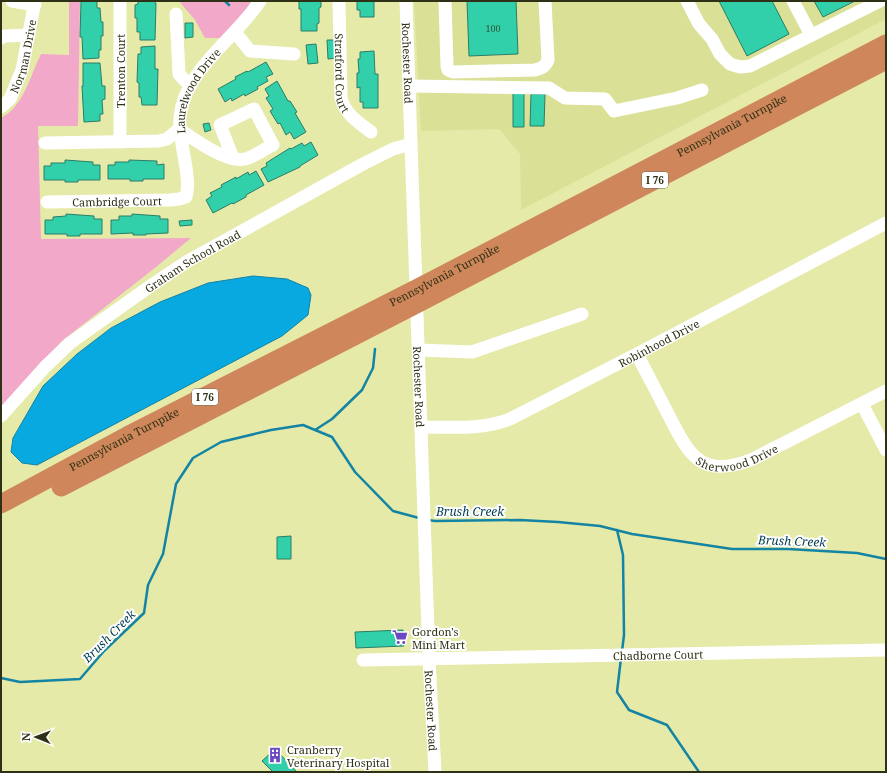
<svg xmlns="http://www.w3.org/2000/svg" width="887" height="773" font-family="'Noto Serif',serif">
	<style>
		.built { fill: #dae096 }
		.green { fill: #f2a8c8 }
		.water { fill: #08a8e1; stroke: #1484a4 }
		.lines { fill: none; stroke-linecap: round; stroke-linejoin: round }
		.stream { stroke: #1484a4; stroke-width: 2.5 }
		.building { fill: #31d0aa; stroke: #2c7c67 }
		.minor { stroke: #fff; stroke-width: 13 }
		.highway { stroke: #ce865a; stroke-width: 19 }
		.labels { text-anchor: middle; dominant-baseline: central; stroke-width: 4; stroke-linejoin: round; paint-order: stroke }
		.number-label { font-size: 9px; fill: #30593b }
		.shield { fill: #fff; stroke: #6d6f5c; stroke-width: 1 }
		.shield-label { font-size: 10px; font-weight: bold; fill: #2f3116 }
		.street-label { font-size: 11px; fill: #2f3116; stroke: #fff }
		.poi-label { font-size: 11px; fill: #2f3116; stroke: #fff; text-anchor: start }
		.water-label { font-size: 12px; font-style: italic; fill: #003b52; stroke: #fff }
	</style>
	<rect width="100%" height="100%" fill="#e5eaa8"/>
	<path class="built" d="M414,1H886V19L521,210L520,154L499,129L421,131Z"/>
	<path class="green" d="M69,1H80L78,126H38L41,239L191,238L156,267L62,341L1,408V118C24,106 30,76 41,54L69,55Z
		M179,1H251L244,15L221,38H205L195,20Z"/>
	<path class="water" d="M253,276L287,279L308,288L311,295L308,315L282,336L37,465L22,463L11,452L13,438L43,386L77,354L111,328L160,302L208,283Z"/>
	<g class="lines">
		<path class="stream" d="M225,1L229,5
			M315,430L332,419L362,390L373,368L375,349
			M428,520L435,521L520,520L558,522L600,526L632,534L732,549H788L857,553L886,559
			M617,530L623,555L624,635L622,651
			M621,658L617,692L629,710L667,725L699,772
			M1,678L20,682L80,679L104,651L144,613L148,585L163,554L176,484L193,458L221,442L271,430L303,425L332,437L355,472L393,511L419,518"/>
	</g>
	<path class="building" d="M81,1H97V8H100L101,22H103V36H101V50H99V58L83,59L82,37H80Z
		M138,1H155V3H156L155,40H140V32H137V18H135V5L138,4Z
		M299,1H321V7L319,8V23L317,24V31H301V9H299Z
		M357,1H374V17H360V10H357Z
		M467,1H516L518,54L469,56Z
		M719,1H772L789,34L747,56Z
		M814,1H855L823,17Z
		M185,23H193V37L185,38Z
		M327,40H336L337,58L328,59Z
		M316,44L318,63L308,64L306,45Z
		M155,46V69H158L157,105H142L141,97H139V83L137,82L138,54H141V47Z
		M374,51L375,74H378V108H363V102H360V87L357,88V73H359L358,59H360V52Z
		M266,62L273,74L266,77L268,81L257,87L258,89L245,96L244,94L232,101L231,98L225,102L218,89L236,79L235,77L247,71L248,72Z
		M83,63H100L102,86H105V99L102,100L103,114H100V121L84,122L82,86H83Z
		M277,81L288,101H290L297,112L295,113L306,132L294,139L290,132L286,135L280,123L278,124L270,111L273,109L266,98L269,96L265,89Z
		M513,91H524V127H513Z
		M531,94H545L544,126H530Z
		M209,123L211,130L205,132L203,124Z
		M311,142L318,155L300,166V167L268,182L261,169L267,166L266,163L290,148L291,149L302,143L304,146Z
		M65,160L93,162V165H100V180H78V182H65V180H44V166H51V163H65Z
		M129,160L157,161V165L164,164V179H143V181H130V179H108V165H115V162H129Z
		M256,171L264,185L246,195V197L233,204L232,203L213,213L206,200L212,196L210,193L222,187L221,185L236,177V179L248,172L249,175Z
		M66,214L94,216V219H102V234H80V236H67V234H45V220H53V217L66,216Z
		M132,214L160,216V219H168V233L146,234V235H133V233L111,234V220H119V216H132Z
		M192,220V225L180,226L179,221Z
		M291,536V559H277V537Z
		M403,630L404,646L356,648L355,632Z
		M275,749L297,772H273L262,761Z"/>
	<g class="lines">
		<g class="minor">
			<path d="M12,1L35,5"/>
			<path id="s1" d="M339,1L341,98C345,114 358,122 371,132"/>
			<path id="s2" d="M406,1L429,659L435,772"/>
			<path d="M445,1L447,66L448,70L453,72L535,70C542,68 545,67 548,60L545,1"/>
			<path d="M687,1L699,24L712,39L720,54L730,64L740,67L750,66L880,1"/>
			<path d="M793,1L811,35"/>
			<path d="M176,14L179,74L190,86"/>
			<path d="M235,32L250,51L294,54"/>
			<path d="M1,38L5,36L29,35"/>
			<path d="M410,86L549,88L565,98L605,99L614,111L677,98L702,90"/>
			<path id="s3" d="M1,107L10,99L22,70L35,1"/>
			<path d="M120,142V1"/>
			<path d="M45,143L159,141L167,139L179,129C194,139 226,163 245,159C254,157 264,149 273,145L254,109L220,125L233,158"/>
			<path id="s4" d="M47,202L170,200L179,199L186,197C192,176 178,142 180,118C183,71 236,38 260,1"/>
			<path d="M419,350L472,352L582,314"/>
			<path id="s5" d="M637,354C647,374 658,394 668,414C689,455 701,480 753,459L886,391"/>
			<path d="M862,404L886,450"/>
			<path id="s6" d="M1,416L45,367L70,343L149,287L188,261L363,164L393,149L411,144"/>
			<path id="s7" d="M421,427C452,427 481,430 510,419L637,354L886,223"/>
			<path id="s8" d="M363,660L886,650"/>
		</g>
		<g class="highway">
			<path d="M61,487L424,300L886,60"/>
			<path id="s9" d="M1,504L127,436L424,285L886,44"/>
		</g>
	</g>
	<defs>
		<symbol id="supermarket-bare" viewBox="-9 -9 18 18"><path d="M-6-5.5h2.5l.6 2H6L4.5 2H-2.5L-4.4-4H-6ZM-1.5 3.2a1.3 1.3 0 1 0 .1 0ZM3 3.2a1.3 1.3 0 1 0 .1 0Z" fill="#6c49c2" stroke="#fff" stroke-width="2.5" paint-order="stroke"/></symbol>
		<symbol id="building-bare" viewBox="-9 -9 18 18"><path d="M-4-6H4V6H1V3H-1V6H-4ZM-2.5-4.3h1.7v1.8h-1.7ZM.8-4.3h1.7v1.8H.8ZM-2.5-1h1.7V.8h-1.7ZM.8-1h1.7V.8H.8Z" fill="#6c49c2" stroke="#fff" stroke-width="2.5" paint-order="stroke"/></symbol>
	</defs>
	<g fill-rule="evenodd">
		<use href="#supermarket-bare" x="389" y="626" width="22" height="22"/>
		<use href="#building-bare" x="264" y="744" width="22" height="22"/>
	</g>
	<g class="labels">
		<g class="number-label">
			<text x="493" y="28">100</text>
		</g>
		<g class="shield">
			<rect x="642" y="172" width="26" height="16" rx="3"/>
			<rect x="192" y="389" width="26" height="16" rx="3"/>
		</g>
		<g class="shield-label">
			<text x="655" y="180">I 76</text>
			<text x="205" y="397">I 76</text>
		</g>
		<g class="street-label">
			<text stroke="none"><textPath href="#s3" startOffset="57">Norman Drive</textPath></text>
			<text stroke="none"><textPath href="#s2" startOffset="62">Rochester Road</textPath></text>
			<text transform="translate(120 71) rotate(-90)">Trenton Court</text>
			<text stroke="none"><textPath href="#s1" startOffset="72">Stratford Court</textPath></text>
			<text stroke="none"><textPath href="#s4" startOffset="251">Laurelwood Drive</textPath></text>
			<text stroke="none"><textPath href="#s9" startOffset="823">Pennsylvania Turnpike</textPath></text>
			<text stroke="none"><textPath href="#s4" startOffset="70">Cambridge Court</textPath></text>
			<text stroke="none"><textPath href="#s6" startOffset="248">Graham School Road</textPath></text>
			<text stroke="none"><textPath href="#s9" startOffset="499">Pennsylvania Turnpike</textPath></text>
			<text stroke="none"><textPath href="#s7" startOffset="257">Robinhood Drive</textPath></text>
			<text stroke="none"><textPath href="#s2" startOffset="386">Rochester Road</textPath></text>
			<text stroke="none"><textPath href="#s9" startOffset="139">Pennsylvania Turnpike</textPath></text>
			<text stroke="none"><textPath href="#s5" startOffset="164">Sherwood Drive</textPath></text>
			<text stroke="none"><textPath href="#s8" startOffset="295">Chadborne Court</textPath></text>
			<text stroke="none"><textPath href="#s2" startOffset="710">Rochester Road</textPath></text>
		</g>
		<g class="poi-label">
			<text x="412" y="631">Gordon's<tspan x="412" dy="13">Mini Mart</tspan></text>
			<text x="287" y="749">Cranberry<tspan x="287" dy="13">Veterinary Hospital</tspan></text>
		</g>
		<g class="water-label">
			<text x="470" y="511">Brush Creek</text>
			<text transform="translate(792 541) rotate(2)">Brush Creek</text>
			<text transform="translate(109 636) rotate(-45)">Brush Creek</text>
		</g>
	</g>
	<rect width="887" height="773" fill="none" stroke="#2f3116" stroke-width="4"/>
	<g transform="translate(36 737) rotate(271)" stroke="#ffffff" stroke-width="3" paint-order="stroke">
	<path d="M0-3L7 15L0 10L-7 15Z" fill="#2f3116"/>
	<text y="-6" font-size="11" font-weight="bold" text-anchor="middle" fill="#2f3116">N</text>
	</g>
</svg>
